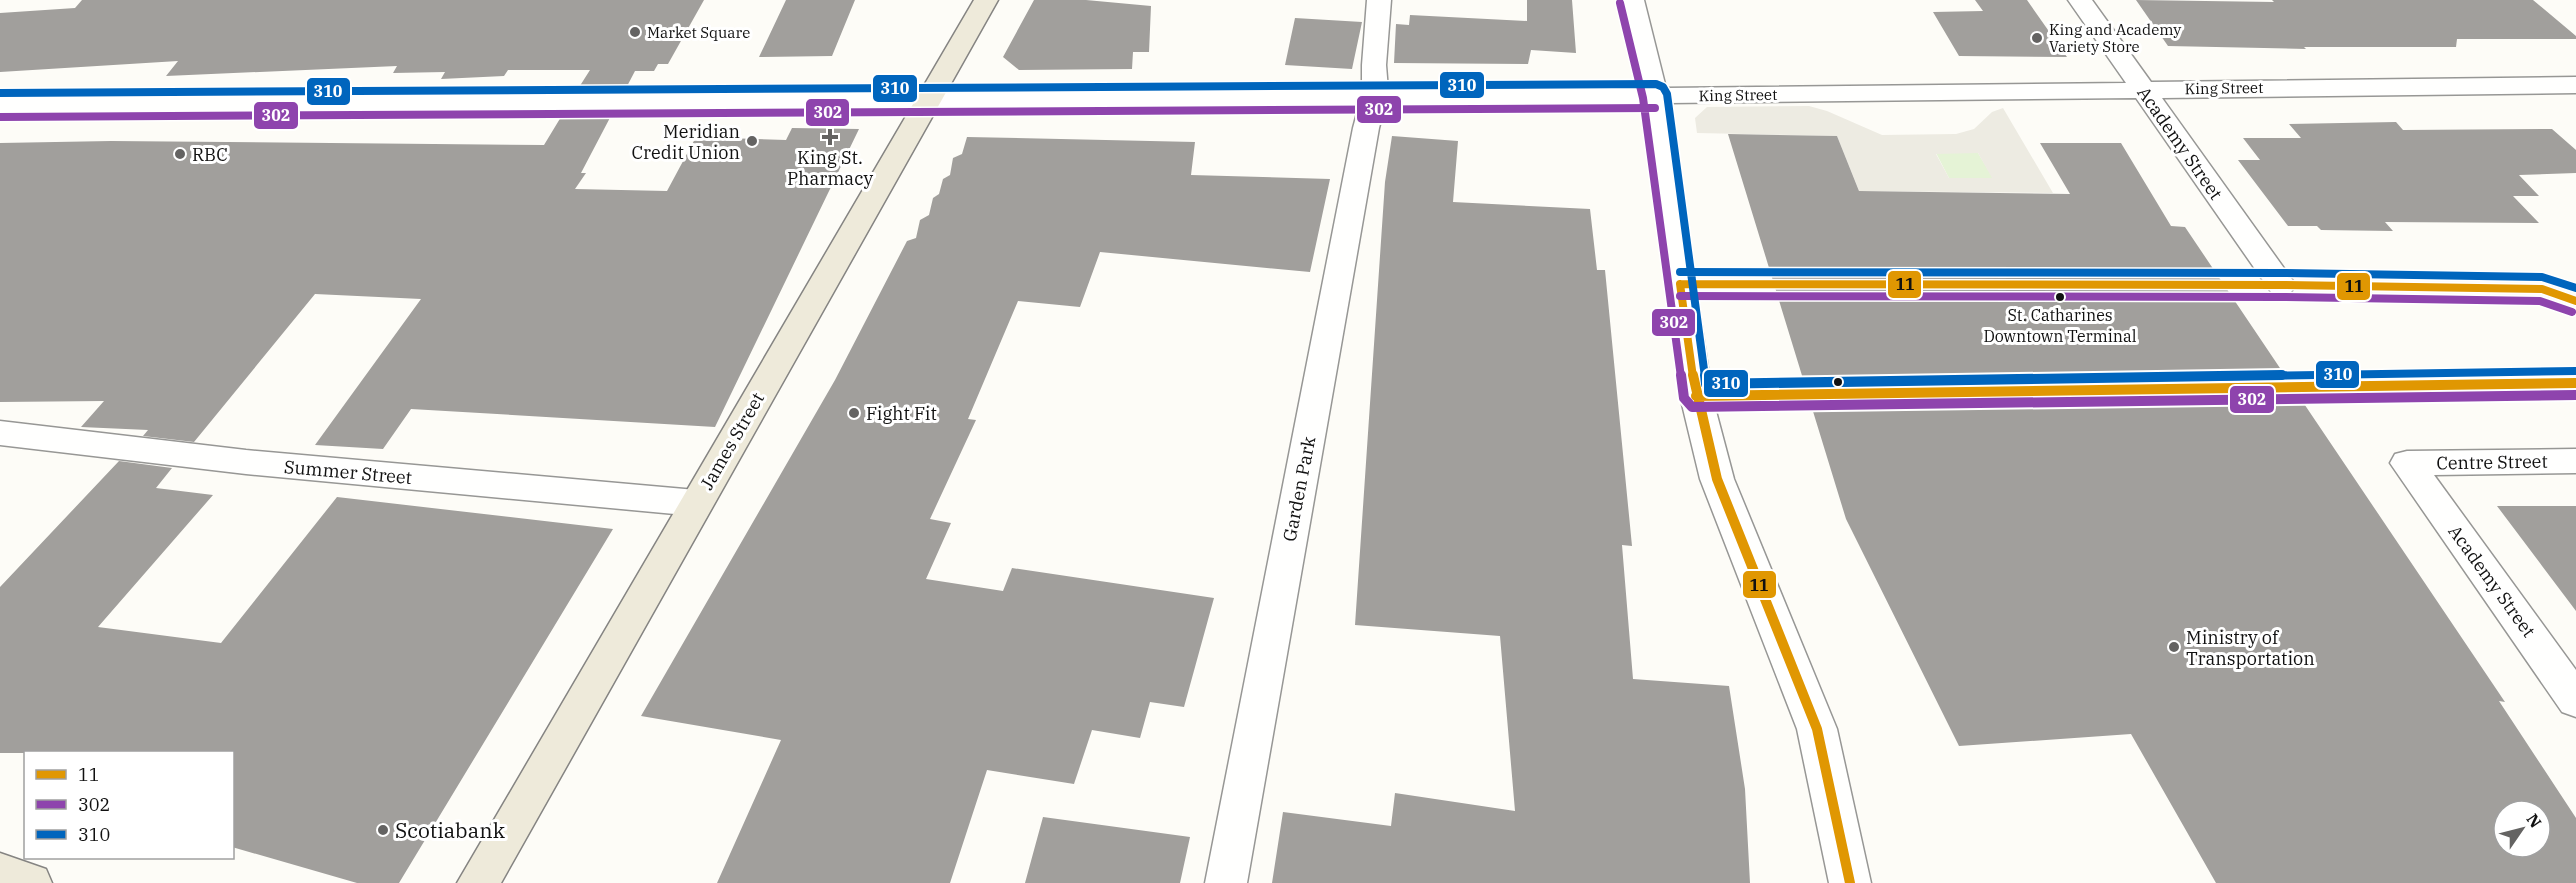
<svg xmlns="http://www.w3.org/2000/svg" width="2576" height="883" font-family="'IBM Plex Serif',serif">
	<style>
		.green { fill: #e5f3d6 }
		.plaza { fill: #edebe2; fill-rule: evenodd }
		.building { fill: #a19f9c; fill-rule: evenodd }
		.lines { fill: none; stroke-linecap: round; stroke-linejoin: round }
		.minor-casing { stroke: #979795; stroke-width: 3 }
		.major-casing { stroke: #858482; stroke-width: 3 }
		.minor { fill: #fffffe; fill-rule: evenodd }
		.major { fill: #eeeada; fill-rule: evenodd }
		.bus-1-far1-casing { stroke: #fff; stroke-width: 11 }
		.bus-1-casing { stroke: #fff; stroke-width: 14 }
		.bus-2-far1-casing { stroke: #fff; stroke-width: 11 }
		.bus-2-casing { stroke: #fff; stroke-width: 14 }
		.bus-3-far1-casing { stroke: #fff; stroke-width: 11 }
		.bus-3-casing { stroke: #fff; stroke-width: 14 }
		.bus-1-far1 { stroke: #e09702; stroke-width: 8 }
		.bus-1 { stroke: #e09702; stroke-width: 10 }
		.bus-2-far1 { stroke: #8e44ad; stroke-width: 8 }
		.bus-2 { stroke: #8e44ad; stroke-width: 10 }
		.bus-3-far1 { stroke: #0065bd; stroke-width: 8 }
		.bus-3 { stroke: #0065bd; stroke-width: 10 }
		.poi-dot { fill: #646362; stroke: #fff; stroke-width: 2 }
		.bus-dot { fill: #111; stroke: #fff; stroke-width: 2 }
		.labels { text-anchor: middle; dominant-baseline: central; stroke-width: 6; stroke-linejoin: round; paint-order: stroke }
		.far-poi-label { font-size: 15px; fill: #111; stroke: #fff; text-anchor: start }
		.far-street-label { font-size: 15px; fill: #111; stroke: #fff }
		.bus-label { font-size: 16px; fill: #111; stroke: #fff }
		.poi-label { font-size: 18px; fill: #111; stroke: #fff; text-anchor: start }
		.street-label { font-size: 18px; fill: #111; stroke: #fff }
		.near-poi-label { font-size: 21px; fill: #111; stroke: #fff; text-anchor: start }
		.line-badge { stroke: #fff; stroke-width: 2 }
		.badge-label { font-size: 16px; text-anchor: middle; font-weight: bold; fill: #fff }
		.pale-badge-label { font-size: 16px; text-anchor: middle; font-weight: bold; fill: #111 }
	</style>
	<rect width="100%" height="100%" fill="#fdfcf7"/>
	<path class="green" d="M1936,153H1978L1993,178H1949Z"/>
	<path class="plaza" d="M1809,106L1827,111L1882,135L1956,134L1974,129L1992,112L2003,108L2053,193L1863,191L1862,198L1837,136L1697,133L1695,118L1707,107ZM1978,153L1992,178H1949L1936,154Z"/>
	<path class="building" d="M82,0H704L668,64H658L654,71H635L624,92H576L590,70H508L504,76L441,79L445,72L393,73L397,66L166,76L178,61L0,72V13L75,8Z
		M786,0H855L832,56L759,57Z
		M1034,0H1086L1151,6L1149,52H1133L1132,69L1019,70L1003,57Z
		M1527,0H1572L1576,53L1531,50L1528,64L1394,63L1396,24L1409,25L1410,15L1527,21Z
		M1975,0H2027L2067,57L1959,56L1933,12L1983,11Z
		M2136,0L2274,2L2272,0H2533L2576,36V39H2457L2456,47H2304L2306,49L2168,46Z
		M1295,18L1362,22L1352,69L1285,65Z
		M564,112H613L581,173H586L575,189L667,191L696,137L786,140L792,128L859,129L715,427L411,409L383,449L315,445L421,299L315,294L194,442L143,436L148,430L81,427L104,401L0,402V143L111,141L544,145Z
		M2396,122L2403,130L2552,129L2576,150V173L2519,175L2539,196H2513L2539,223L2385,222L2393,231L2321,230L2317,226H2288L2238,160H2260L2243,138H2301L2289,124Z
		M1728,134L1837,136L1859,191L2070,194L2040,143H2121L2171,226L2185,227L2505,702L2499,701L2576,818V883H2216L2131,734L1959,746L1846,519ZM2504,811H2540V847H2504Z
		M1392,136L1458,141L1453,202L1590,209L1597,270H1605L1632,546L1622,545L1633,679L1729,686L1745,789L1750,883H1272L1283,812L1391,826L1395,793L1515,811L1500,636L1355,625L1385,182Z
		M967,137L1195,142L1191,175L1330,179L1310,272L1100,252L1080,307L1018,301L968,419L976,420L930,519L951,523L926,579L1003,591L1012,568L1214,598L1184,707L1150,702L1140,738L1092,730L1074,784L987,770L950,883H717L781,740L641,716L835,380L907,241L916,238L920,220L929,215L933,198L939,194L943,179L950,175L953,158L962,154Z
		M119,461L172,468L156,488L213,495L98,627L221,643L337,497L613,529L399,883H357L232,847V753H0V587Z
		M2497,506H2576V611Z
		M1043,817L1190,837L1180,883H1025Z"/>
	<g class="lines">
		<defs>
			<path id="minor" d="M1367,0H1391L1386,65L1388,90L1641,88L1620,0H1644L1666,88L2126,83L2068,0H2092L2151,82L2576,77V93L2162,98L2296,285L2291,292L2281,295L2271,292L2136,98L1669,103L1712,396L1734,479L1837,729L1871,883H1829L1797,729L1700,479L1680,396L1643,104L1385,105L1379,128L1247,883H1205L1353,128L1359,106L0,113V97L1362,90V65Z
				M0,421L246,450L696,490L708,494L713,503L708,512L696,516L246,474L0,445Z
				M2576,449V473L2434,475L2576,670V717L2562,712L2390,463L2395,454L2407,451Z"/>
			<path id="major" d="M974,0H998L501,883H457Z
				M0,853L46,869L52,883H0Z"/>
		</defs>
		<use href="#minor" class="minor-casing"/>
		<use href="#major" class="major-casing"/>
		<use href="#minor" class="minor"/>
		<use href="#major" class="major"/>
		<defs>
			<path id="bus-1-far1" d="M1680,284L2281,285L2542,289L2576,301
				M1680,284L1693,377"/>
			<path id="bus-1" d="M1693,375L1717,479L1817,729L1850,883
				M1696,396L2576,383"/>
			<path id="bus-2-far1" d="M1620,3L1643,98L1681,377
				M0,117L1655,108
				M1680,296L2281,297L2540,301L2572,312"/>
			<path id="bus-2" d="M1681,375L1684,398L1692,407L2576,395"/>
			<path id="bus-3-far1" d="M0,93L1656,84L1663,87L1667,94L1705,377
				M1680,272L2281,273L2542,277L2576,288
				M2181,377L2576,371"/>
			<path id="bus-3" d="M1705,375L1706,384L2282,375"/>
		</defs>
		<use href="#bus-1-far1" class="bus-1-far1-casing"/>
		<use href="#bus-1" class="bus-1-casing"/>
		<use href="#bus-2-far1" class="bus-2-far1-casing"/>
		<use href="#bus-2" class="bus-2-casing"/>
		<use href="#bus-3-far1" class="bus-3-far1-casing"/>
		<use href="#bus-3" class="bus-3-casing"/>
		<use href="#bus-1-far1" class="bus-1-far1"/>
		<use href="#bus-1" class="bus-1"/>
		<use href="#bus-2-far1" class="bus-2-far1"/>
		<use href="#bus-2" class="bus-2"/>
		<use href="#bus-3-far1" class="bus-3-far1"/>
		<use href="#bus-3" class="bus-3"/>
	</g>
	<g class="poi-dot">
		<circle cx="635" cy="32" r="6"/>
		<circle cx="2037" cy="38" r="6"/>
		<path d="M827 128h6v6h6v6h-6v6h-6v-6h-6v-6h6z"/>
		<circle cx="752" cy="141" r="6"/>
		<circle cx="180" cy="154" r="6"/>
		<circle cx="854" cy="413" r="6"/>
		<circle cx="2174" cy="647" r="6"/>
		<circle cx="383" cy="830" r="6"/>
	</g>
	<g class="bus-dot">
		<circle cx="2060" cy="297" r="5"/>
		<circle cx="1838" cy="382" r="5"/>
	</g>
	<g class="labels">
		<g class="far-poi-label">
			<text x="2049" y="29">King and Academy<tspan x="2049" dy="17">Variety Store</tspan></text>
			<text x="647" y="32">Market Square</text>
		</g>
		<g class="far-street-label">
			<text transform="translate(2224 88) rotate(-1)">King Street</text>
			<text transform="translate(1738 95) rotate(-1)">King Street</text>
		</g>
		<g class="bus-label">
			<text x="2060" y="315">St. Catharines<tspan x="2060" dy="21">Downtown Terminal</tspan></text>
		</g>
		<g class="poi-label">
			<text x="740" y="131" text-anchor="end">Meridian<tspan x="740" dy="21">Credit Union</tspan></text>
			<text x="192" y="154">RBC</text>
			<text x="830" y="157" text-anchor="middle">King St.<tspan x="830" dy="21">Pharmacy</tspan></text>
			<text x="866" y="413">Fight Fit</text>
			<text x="2186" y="637">Ministry of<tspan x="2186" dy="21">Transportation</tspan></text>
		</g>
		<g class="street-label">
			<text transform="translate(2180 143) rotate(55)">Academy Street</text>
			<text transform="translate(732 441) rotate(-60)">James Street</text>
			<text transform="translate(2492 462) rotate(-1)">Centre Street</text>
			<text transform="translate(348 472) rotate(5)">Summer Street</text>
			<text transform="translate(1299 489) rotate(-79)">Garden Park</text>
			<text transform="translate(2492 581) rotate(54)">Academy Street</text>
		</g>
		<g class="near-poi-label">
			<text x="395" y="830">Scotiabank</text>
		</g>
	</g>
	<g class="line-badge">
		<rect x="1439" y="71" width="46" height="28" rx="6" fill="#0065bd"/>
		<rect x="872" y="74" width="46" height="29" rx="6" fill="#0065bd"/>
		<rect x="306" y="77" width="45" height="29" rx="6" fill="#0065bd"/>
		<rect x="1356" y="95" width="46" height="29" rx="6" fill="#8e44ad"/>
		<rect x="805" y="98" width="45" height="29" rx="6" fill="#8e44ad"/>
		<rect x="253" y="101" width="46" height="29" rx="6" fill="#8e44ad"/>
		<rect x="1887" y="270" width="35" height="29" rx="6" fill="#e09702"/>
		<rect x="2336" y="272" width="35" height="29" rx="6" fill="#e09702"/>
		<rect x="1651" y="308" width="45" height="29" rx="6" fill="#8e44ad"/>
		<rect x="2315" y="360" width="45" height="29" rx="6" fill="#0065bd"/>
		<rect x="1703" y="369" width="46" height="29" rx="6" fill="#0065bd"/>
		<rect x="2229" y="385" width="46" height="29" rx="6" fill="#8e44ad"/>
		<rect x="1742" y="570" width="35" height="29" rx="6" fill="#e09702"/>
	</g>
	<g class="badge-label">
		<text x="1462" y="91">310</text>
		<text x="895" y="94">310</text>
		<text x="328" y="97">310</text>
		<text x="1379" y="115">302</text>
		<text x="828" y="118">302</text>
		<text x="276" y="121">302</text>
		<text x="1674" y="328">302</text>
		<text x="2338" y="380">310</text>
		<text x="1726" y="389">310</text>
		<text x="2252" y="405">302</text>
	</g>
	<g class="pale-badge-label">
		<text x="1905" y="290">11</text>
		<text x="2354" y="292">11</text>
		<text x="1759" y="591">11</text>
	</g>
	<rect x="24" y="751" width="210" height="108" fill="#ffffff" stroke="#a0a0a0" stroke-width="1.5"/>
	<rect x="36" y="770" width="30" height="9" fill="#e09702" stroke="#a0a0a0" stroke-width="1.5"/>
	<text x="78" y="781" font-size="18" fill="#111111">11</text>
	<rect x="36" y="800" width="30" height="9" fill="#8e44ad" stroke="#a0a0a0" stroke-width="1.5"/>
	<text x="78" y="811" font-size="18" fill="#111111">302</text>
	<rect x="36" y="830" width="30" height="9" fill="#0065bd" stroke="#a0a0a0" stroke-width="1.5"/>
	<text x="78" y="841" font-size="18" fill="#111111">310</text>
	<g transform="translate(2522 829) rotate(55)"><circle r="28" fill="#ffffff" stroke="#a0a0a0" stroke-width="1.5"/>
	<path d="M0-4.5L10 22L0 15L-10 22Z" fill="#646362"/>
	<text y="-9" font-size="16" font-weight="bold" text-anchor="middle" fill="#111111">N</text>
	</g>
</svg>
